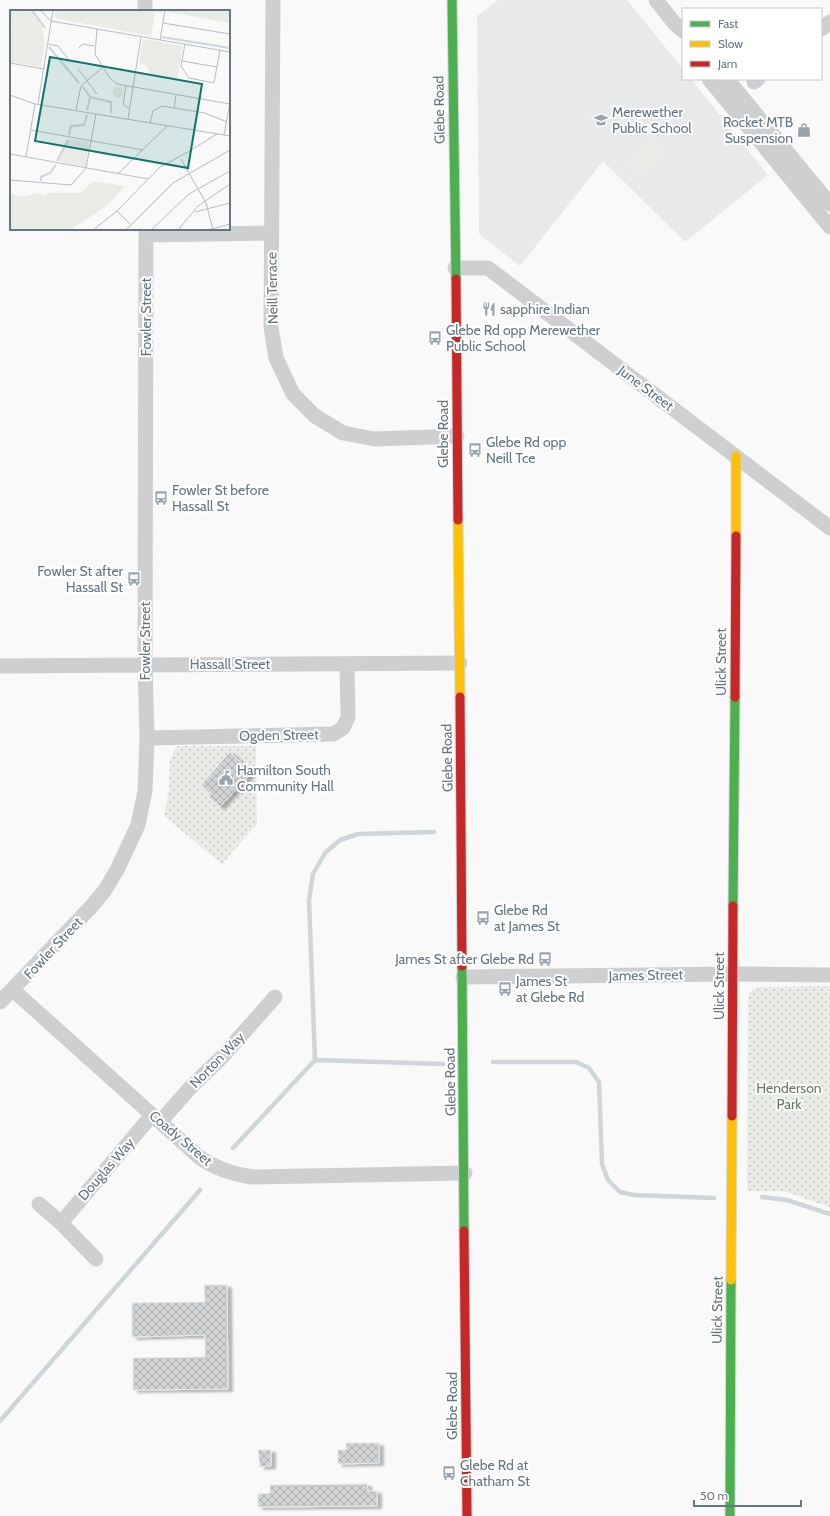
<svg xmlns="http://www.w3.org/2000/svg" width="830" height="1516" font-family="Cabin,sans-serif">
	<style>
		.built { fill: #e8e9e9 }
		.green { fill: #e8ebe6 }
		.park { fill: url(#park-dots) }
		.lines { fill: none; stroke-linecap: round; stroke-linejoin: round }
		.stream { stroke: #ced6d9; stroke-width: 4.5 }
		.building { fill: url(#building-cross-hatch); stroke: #e8e8e8; filter: url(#shadow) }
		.fast-casing { stroke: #d5d6d7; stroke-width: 11 }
		.slow-casing { stroke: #d5d6d7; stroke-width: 11 }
		.jam-casing { stroke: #d5d6d7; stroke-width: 11 }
		.street { stroke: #cecfd0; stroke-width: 15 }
		.fast { stroke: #4caf50; stroke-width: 9 }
		.slow { stroke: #ffc107; stroke-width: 9 }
		.jam { stroke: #c62828; stroke-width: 9 }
		.labels { text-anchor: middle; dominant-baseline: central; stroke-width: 4; stroke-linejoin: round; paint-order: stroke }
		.street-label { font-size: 14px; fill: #657683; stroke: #fff }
		.poi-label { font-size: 14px; fill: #657683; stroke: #fff; text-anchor: start }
		.park-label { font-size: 14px; fill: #687a64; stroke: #fff }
		.inset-river { fill: none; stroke: #ced6d9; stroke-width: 2 }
		.inset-road { fill: none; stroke: #b5bdc3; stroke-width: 1 }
		.view { fill: #0f766e; fill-opacity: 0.15; stroke: #0f766e; stroke-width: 2 }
		.inset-edge { fill: none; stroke: #657683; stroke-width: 2 }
	</style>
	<defs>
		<pattern id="park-dots" width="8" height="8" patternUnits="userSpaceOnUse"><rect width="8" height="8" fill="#e8ebe6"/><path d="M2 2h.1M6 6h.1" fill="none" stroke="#c0c3c0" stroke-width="1.8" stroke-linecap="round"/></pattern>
		<pattern id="building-cross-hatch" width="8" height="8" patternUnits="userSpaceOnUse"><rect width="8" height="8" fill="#d0d2d3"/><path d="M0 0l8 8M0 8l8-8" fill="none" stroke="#acafb1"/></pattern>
		<filter id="shadow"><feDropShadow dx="4.5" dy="2.5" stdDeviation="1" flood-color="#0004"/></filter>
	</defs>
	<rect width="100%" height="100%" fill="#f9f9f9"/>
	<path class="built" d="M498,0H627L683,69V79H691L768,175L685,242L603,161L520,266L479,234L477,16Z"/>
	<path class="green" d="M651,136L667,151L641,178L625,163Z"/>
	<path class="park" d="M177,746H256L257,824L222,864L164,816L169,789L170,759Z
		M830,986V1207L783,1191H747L748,1001L750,992L757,987Z"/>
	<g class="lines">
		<path class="stream" d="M315,1060L443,1064
			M493,1062H576L589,1068L599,1082L602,1164L608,1180L620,1192L634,1195L714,1198
			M233,1148L315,1060L309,900L313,874L325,853L340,840L358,834L434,832
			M762,1197L787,1200L830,1214
			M0,1421L200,1190"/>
	</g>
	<path class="building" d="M230,752L252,772L220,807L209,797L211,794L201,785Z
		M204,1285H227L228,1389L133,1390V1358L205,1357V1335L132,1337V1303L205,1302Z
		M346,1443H379V1463L338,1464V1450H346Z
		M258,1450H271V1466L260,1467Z
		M367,1484L368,1491H377V1506L258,1507V1494L270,1493V1485Z"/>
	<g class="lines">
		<defs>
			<path id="fast" d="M452,0L456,279
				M733,906L735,697
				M462,966L464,1231
				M730,1516L731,1280"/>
			<path id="slow" d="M458,520L460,697
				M736,536V456
				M731,1280L732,1116"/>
			<path id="jam" d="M456,279L458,520
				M460,697L462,966
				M735,697L736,536
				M732,1116L733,906
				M464,1231L467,1516"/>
		</defs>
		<use href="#fast" class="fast-casing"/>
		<use href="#slow" class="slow-casing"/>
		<use href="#jam" class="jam-casing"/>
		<path class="street" d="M145,0V11
			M273,0L271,327L276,358L293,394L315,416L343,433L375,439L457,436
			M656,0L675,24L683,31
			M821,29L830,22
			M709,79L830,227
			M727,79L830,204
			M754,82L758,79
			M146,235L271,233
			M455,268H488L830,528
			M0,666L460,663
			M147,738L333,734L343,728L348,717L347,664
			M463,977L733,974L830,975
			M13,990L199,1157C216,1169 232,1174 252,1177L465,1173
			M0,1002L91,907L105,890L117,870L138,825L145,791L147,738L145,664L146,229
			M160,1122L190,1088L222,1057L275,997
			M39,1204L61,1223L96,1259
			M61,1223L152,1115"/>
		<use href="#fast" class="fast"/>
		<use href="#slow" class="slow"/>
		<use href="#jam" class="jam"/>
	</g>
	<defs>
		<symbol id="school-bare" viewBox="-9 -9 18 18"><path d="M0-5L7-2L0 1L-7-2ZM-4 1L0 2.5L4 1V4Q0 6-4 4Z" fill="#99a4ac" stroke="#fff" stroke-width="2.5" paint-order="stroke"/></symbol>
		<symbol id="shop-bare" viewBox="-9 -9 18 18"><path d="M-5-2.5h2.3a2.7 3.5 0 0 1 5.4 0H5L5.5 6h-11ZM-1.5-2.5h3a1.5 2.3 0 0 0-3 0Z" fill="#99a4ac" stroke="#fff" stroke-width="2.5" paint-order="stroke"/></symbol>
		<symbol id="restaurant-bare" viewBox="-9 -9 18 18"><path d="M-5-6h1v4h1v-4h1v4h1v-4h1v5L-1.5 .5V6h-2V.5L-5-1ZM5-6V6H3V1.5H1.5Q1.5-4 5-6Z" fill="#99a4ac" stroke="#fff" stroke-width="2.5" paint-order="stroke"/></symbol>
		<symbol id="bus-bare" viewBox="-9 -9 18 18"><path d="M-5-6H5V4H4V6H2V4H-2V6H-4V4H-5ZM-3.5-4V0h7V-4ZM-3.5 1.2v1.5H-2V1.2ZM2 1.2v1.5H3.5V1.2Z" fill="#99a4ac" stroke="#fff" stroke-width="2.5" paint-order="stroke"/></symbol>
		<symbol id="civic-bare" viewBox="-9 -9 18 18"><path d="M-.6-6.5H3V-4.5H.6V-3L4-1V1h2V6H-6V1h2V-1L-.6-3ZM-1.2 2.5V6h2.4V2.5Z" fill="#99a4ac" stroke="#fff" stroke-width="2.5" paint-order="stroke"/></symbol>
	</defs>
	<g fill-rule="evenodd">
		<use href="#school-bare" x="591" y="110" width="20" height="20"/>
		<use href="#shop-bare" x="794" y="120" width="20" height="20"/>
		<use href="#restaurant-bare" x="479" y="299" width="20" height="20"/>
		<use href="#bus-bare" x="425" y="328" width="20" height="20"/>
		<use href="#bus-bare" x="465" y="440" width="20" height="20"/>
		<use href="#bus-bare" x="151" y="488" width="20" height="20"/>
		<use href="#bus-bare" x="124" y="569" width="20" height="20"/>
		<use href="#civic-bare" x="216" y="768" width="20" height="20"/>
		<use href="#bus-bare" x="473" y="908" width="20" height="20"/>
		<use href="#bus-bare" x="535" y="949" width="20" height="20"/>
		<use href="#bus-bare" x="495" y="979" width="20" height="20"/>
		<use href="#bus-bare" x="439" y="1463" width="20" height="20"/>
	</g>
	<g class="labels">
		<g class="street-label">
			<text transform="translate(439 110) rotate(-91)">Glebe Road</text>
			<text transform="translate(272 288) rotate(-91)">Neill Terrace</text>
			<text transform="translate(146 317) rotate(-90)">Fowler Street</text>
			<text transform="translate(646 388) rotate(37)">June Street</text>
			<text transform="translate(443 434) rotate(-90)">Glebe Road</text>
			<text transform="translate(145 641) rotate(-90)">Fowler Street</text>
			<text transform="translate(721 662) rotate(-90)">Ulick Street</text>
			<text x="230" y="664">Hassall Street</text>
			<text transform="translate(279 735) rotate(-1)">Ogden Street</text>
			<text transform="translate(447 758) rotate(-91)">Glebe Road</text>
			<text transform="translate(53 948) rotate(-47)">Fowler Street</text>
			<text transform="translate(646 975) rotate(-1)">James Street</text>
			<text transform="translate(719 986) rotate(-90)">Ulick Street</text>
			<text transform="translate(217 1060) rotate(-46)">Norton Way</text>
			<text transform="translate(450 1082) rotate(-91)">Glebe Road</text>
			<text transform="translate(181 1138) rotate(40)">Coady Street</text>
			<text transform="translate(106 1169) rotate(-49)">Douglas Way</text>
			<text transform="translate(717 1310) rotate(-89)">Ulick Street</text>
			<text transform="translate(452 1406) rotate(-90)">Glebe Road</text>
		</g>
		<g class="poi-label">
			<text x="612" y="112">Merewether<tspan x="612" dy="16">Public School</tspan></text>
			<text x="793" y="122" text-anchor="end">Rocket MTB<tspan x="793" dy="16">Suspension</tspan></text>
			<text x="500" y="309">sapphire Indian</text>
			<text x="446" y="330">Glebe Rd opp Merewether<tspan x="446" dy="16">Public School</tspan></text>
			<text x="486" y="442">Glebe Rd opp<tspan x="486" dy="16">Neill Tce</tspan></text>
			<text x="172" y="490">Fowler St before<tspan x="172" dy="16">Hassall St</tspan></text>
			<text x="123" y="571" text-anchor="end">Fowler St after<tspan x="123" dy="16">Hassall St</tspan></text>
			<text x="237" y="770">Hamilton South<tspan x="237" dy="16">Community Hall</tspan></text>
			<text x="494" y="910">Glebe Rd<tspan x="494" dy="16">at James St</tspan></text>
			<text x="534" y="959" text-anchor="end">James St after Glebe Rd</text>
			<text x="516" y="981">James St<tspan x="516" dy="16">at Glebe Rd</tspan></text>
			<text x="460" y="1465">Glebe Rd at<tspan x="460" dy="16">Chatham St</tspan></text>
		</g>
		<g class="park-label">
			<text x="789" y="1088">Henderson<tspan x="789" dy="16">Park</tspan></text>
		</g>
	</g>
	<g transform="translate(10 10)">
		<rect width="220" height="220" fill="#f9f9f9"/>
		<path d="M46,0H220V13L153,1L152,3L145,2L141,26L44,8ZM83,171L115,176L98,195L60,220H0L1,183L10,187L30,183L37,186V183H71Z" fill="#e8ebe6"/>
		<path d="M0,0H21L32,14L35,34L31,57L0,52V17L16,19L0,16ZM133,29L173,36L168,67L165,69L141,65L136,55L129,54ZM102.5 82a5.5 5.5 0 1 1 11 0a5.5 5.5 0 1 1-11 0ZM59,129L79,132L76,157L48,151Z" fill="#e8ebe6"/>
		<path class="inset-river" d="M22,0L35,18M152,27L220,38M39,37L69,73M73,77L80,87L101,92V103M77,100L80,88M59,125L61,116L74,115L77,105M47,151L58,130M31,171V167L40,163L46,155"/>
		<path class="inset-road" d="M30,0L41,11L220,42M153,13L220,24M87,19L85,44L99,67L107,74L220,94M150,30L155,0M38,34L48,36L59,50M175,34L171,56L179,68L204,73L210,40M69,38L72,34L84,36M172,51L207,57M0,53L34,59M68,59L77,70M77,71L87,84M116,76L113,95L119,98M0,85L25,94L220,126M28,94L43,0M164,98L166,85M66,100L71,76L92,58M118,109L131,27M140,113L143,101L152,96L195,103L217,112M21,120L133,140M214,125L220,93M178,142L207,124M0,144L138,169M16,147L25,94M171,149L196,193L203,220M108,164L157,116M0,170L61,175L76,158L86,104M107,201L120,214M185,202L220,193M83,220L107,201L150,157L178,142M116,220L163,173L220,140M141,220L179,184L220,161M168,220L188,196L220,174M199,220L220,214"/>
		<path class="view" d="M40,47L192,74L178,158L25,131Z"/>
		<rect width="220" height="220" class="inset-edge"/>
	</g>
	<rect x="682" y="8" width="140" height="72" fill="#ffffff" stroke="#c1c8cd"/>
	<rect x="690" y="21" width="20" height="6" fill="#4caf50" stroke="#c1c8cd"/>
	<text x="718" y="28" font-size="12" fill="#657683">Fast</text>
	<rect x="690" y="41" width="20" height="6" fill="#ffc107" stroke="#c1c8cd"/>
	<text x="718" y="48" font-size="12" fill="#657683">Slow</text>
	<rect x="690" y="61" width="20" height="6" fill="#c62828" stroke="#c1c8cd"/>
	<text x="718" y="68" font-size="12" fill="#657683">Jam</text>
	<path d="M694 1500v6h107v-6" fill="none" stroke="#657683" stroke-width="2"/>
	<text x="700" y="1500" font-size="12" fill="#657683" stroke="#ffffff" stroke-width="3" paint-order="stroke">50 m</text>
</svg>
